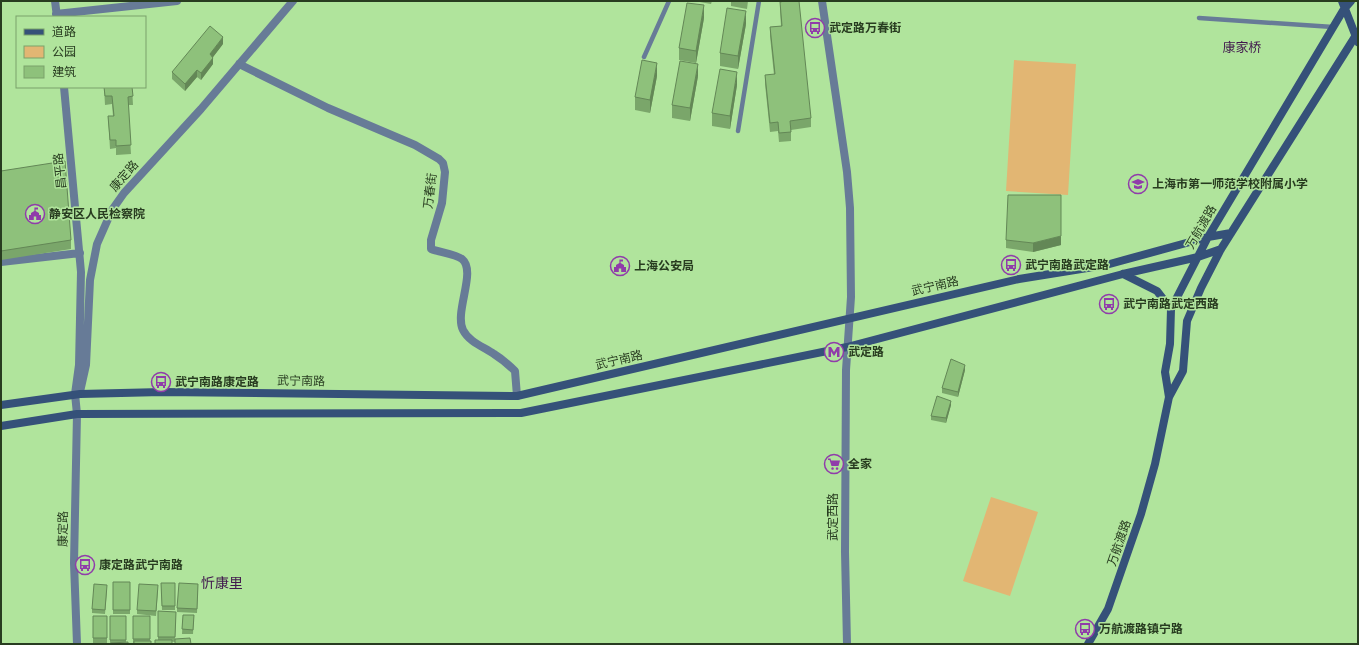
<svg xmlns="http://www.w3.org/2000/svg" width="1359" height="645" font-family="'Fira Sans','Noto Sans SC',sans-serif">
	<style>
		.green { fill: #e2b673 }
		.lines { fill: none; stroke-linecap: round; stroke-linejoin: round }
		.lane { stroke: #677b97; stroke-width: 4.5 }
		.street { stroke: #677b97; stroke-width: 8 }
		.secondary { stroke: #355179; stroke-width: 8 }
		.wall { fill: #7aa66a }
		.shaded-wall { fill: #638756 }
		.building { fill: #8ec17b; stroke: #638756 }
		.labels { text-anchor: middle; dominant-baseline: central; stroke-width: 3; stroke-linejoin: round; paint-order: stroke }
		.poi-label { font-size: 12px; font-weight: bold; fill: #283c20; stroke: #b0e49c; text-anchor: start }
		.street-label { font-size: 12px; fill: #283c20; stroke: #b0e49c }
		.neighbourhood-label { font-size: 13px; fill: #41184d; stroke: #b0e49c }
		.quarter-label { font-size: 14px; fill: #41184d; stroke: #b0e49c }
	</style>
	<rect width="100%" height="100%" fill="#b0e49c"/>
	<path class="green" d="M1014,60L1076,64L1068,195L1006,191Z
		M991,497L1038,512L1010,596L963,581Z"/>
	<g class="lines">
		<path class="lane" d="M1199,18L1333,27
			M644,57L669,1
			M738,131L759,1"/>
		<path class="street" d="M55,1L57,17
			M822,1L847,172L850,208L851,297L846,370L845,552L847,644
			M56,14L177,1
			M239,64L328,108L415,145L439,159L443,163L445,172L442,203L431,240V249C439,252 456,254 462,259C477,271 454,312 463,330C469,342 484,347 494,354C502,359 509,365 515,371L517,396
			M64,87L81,272L79,365L75,394L77,414L74,563L77,644
			M1,262L80,253
			M80,392L86,365L90,280L97,244L112,210L124,193L201,109L293,1"/>
		<path class="secondary" d="M1342,1L1358,42
			M1123,274L1157,291L1171,309
			M1169,397L1165,372L1170,344L1171,309L1208,237L1344,9L1351,1
			M1,405L80,394L162,392L517,396L1019,279L1106,265L1208,237L1231,233
			M1,426L77,414L521,413L847,347L1123,274L1198,257L1221,249
			M1088,644L1108,609L1141,514L1155,464L1169,397L1183,371L1187,321L1201,288L1221,249L1358,32"/>
	</g>
	<path class="wall" d="M694,1H712L711,4Z
		M731,1H748L747,9L731,6Z
		M780,2L811,118V127L791,130V141L779,142L778,131L770,132L765,84V75H774L770,36V27L781,26L780,10Z
		M704,18L696,63L679,60V48Z
		M746,24L738,69L720,66V53Z
		M223,44L213,57V64L201,80L197,77L185,91L172,79V72Z
		M657,76L650,113L635,110V97Z
		M698,76L690,121L672,118V105Z
		M737,85L730,129L712,126V113Z
		M104,87H132L133,105H128L131,154L116,155V148L110,149L108,116H113L112,104L105,105Z
		M1,171L71,240V249L1,260Z
		M1006,240L1061,245L1033,252L1006,248Z
		M965,370L958,397L942,393V388Z
		M951,405L946,423L931,420V416Z
		M113,582H130V614H113Z
		M161,583H175V610H162Z
		M198,584L197,613L177,612V608Z
		M107,590L105,614L92,613V609Z
		M158,590L156,616L137,614V610Z
		M158,611L176,612L175,642L158,640Z
		M183,615H194L193,634H182Z
		M93,616H107V643H93Z
		M110,616H126V642L128,644H110Z
		M133,616H150V641L133,644Z"/>
	<path class="shaded-wall" d="M704,5V18L696,63V51Z
		M746,11V24L738,69V56Z
		M223,37V44L210,61V54Z
		M213,58V64L201,80V73Z
		M657,63V76L650,113V100Z
		M698,64V76L690,121V108Z
		M197,70V77L185,91V84Z
		M737,72V85L730,129V116Z
		M1061,236V245L1033,252V243Z
		M965,365V370L958,397V392Z
		M951,401V405L946,423V418Z"/>
	<path class="building" d="M785,1H799L811,118L790,121L791,132L779,133L778,122L770,123L765,75L775,74L770,27L782,26L780,2Z
		M687,3L704,5L696,51L679,48Z
		M727,8L746,11L738,56L720,53Z
		M210,26L223,37L210,54L213,58L201,73L197,70L185,84L172,72Z
		M642,60L657,63L650,100L635,97Z
		M680,61L698,64L690,108L672,105Z
		M720,69L737,72L730,116L712,113Z
		M104,87H132L133,96L128,97L131,145L116,146V140H110L108,116H114L112,96H105Z
		M65,161L71,240L1,251V171Z
		M1008,195H1061V236L1033,243L1006,240Z
		M951,359L965,365L958,392L942,388Z
		M937,396L951,401L946,418L931,416Z
		M113,582H130V610H113Z
		M161,583H175V606H162Z
		M179,583L198,584L197,609L177,608Z
		M94,584L107,585L105,610L92,609Z
		M139,584L158,585L156,611L137,610Z
		M158,611L176,612L175,637H158Z
		M183,615H194L193,630L182,629Z
		M93,616H107V638H93Z
		M110,616H126V640H110Z
		M133,616H150V639H133Z
		M190,638L191,644H175V639Z
		M155,640H172V644H155Z
		M134,641H151V644H134Z
		M128,642V644H111V643Z"/>
	<defs>
		<symbol id="bus-ring" viewBox="-11 -11 22 22"><circle r="9.5" fill="#b0e49c" stroke="#903caa" stroke-width="1.5"/><path d="M-5-6H5V4H4V6H2V4H-2V6H-4V4H-5ZM-3.5-4V0h7V-4ZM-3.5 1.2v1.5H-2V1.2ZM2 1.2v1.5H3.5V1.2Z" fill="#903caa"/></symbol>
		<symbol id="school-ring" viewBox="-11 -11 22 22"><circle r="9.5" fill="#b0e49c" stroke="#903caa" stroke-width="1.5"/><path d="M0-5L7-2L0 1L-7-2ZM-4 1L0 2.5L4 1V4Q0 6-4 4Z" fill="#903caa"/></symbol>
		<symbol id="civic-ring" viewBox="-11 -11 22 22"><circle r="9.5" fill="#b0e49c" stroke="#903caa" stroke-width="1.5"/><path d="M-.6-6.5H3V-4.5H.6V-3L4-1V1h2V6H-6V1h2V-1L-.6-3ZM-1.2 2.5V6h2.4V2.5Z" fill="#903caa"/></symbol>
		<symbol id="metro-ring" viewBox="-11 -11 22 22"><circle r="9.5" fill="#b0e49c" stroke="#903caa" stroke-width="1.5"/><path d="M-5.5 5V-5H-3L0 0L3-5H5.5V5H3V-.5L0 4L-3-.5V5Z" fill="#903caa"/></symbol>
		<symbol id="supermarket-ring" viewBox="-11 -11 22 22"><circle r="9.5" fill="#b0e49c" stroke="#903caa" stroke-width="1.5"/><path d="M-6-5.5h2.5l.6 2H6L4.5 2H-2.5L-4.4-4H-6ZM-1.5 3.2a1.3 1.3 0 1 0 .1 0ZM3 3.2a1.3 1.3 0 1 0 .1 0Z" fill="#903caa"/></symbol>
	</defs>
	<g fill-rule="evenodd">
		<use href="#bus-ring" x="804" y="17" width="22" height="22"/>
		<use href="#school-ring" x="1127" y="173" width="22" height="22"/>
		<use href="#civic-ring" x="24" y="203" width="22" height="22"/>
		<use href="#bus-ring" x="1000" y="254" width="22" height="22"/>
		<use href="#civic-ring" x="609" y="255" width="22" height="22"/>
		<use href="#bus-ring" x="1098" y="293" width="22" height="22"/>
		<use href="#metro-ring" x="823" y="341" width="22" height="22"/>
		<use href="#bus-ring" x="150" y="371" width="22" height="22"/>
		<use href="#supermarket-ring" x="823" y="453" width="22" height="22"/>
		<use href="#bus-ring" x="74" y="554" width="22" height="22"/>
		<use href="#bus-ring" x="1074" y="618" width="22" height="22"/>
	</g>
	<g class="labels">
		<g class="poi-label">
			<text x="829" y="28">武定路万春街</text>
			<text x="1152" y="184">上海市第一师范学校附属小学</text>
			<text x="49" y="214">静安区人民检察院</text>
			<text x="1025" y="265">武宁南路武定路</text>
			<text x="634" y="266">上海公安局</text>
			<text x="1123" y="304">武宁南路武定西路</text>
			<text x="848" y="352">武定路</text>
			<text x="175" y="382">武宁南路康定路</text>
			<text x="848" y="464">全家</text>
			<text x="99" y="565">康定路武宁南路</text>
			<text x="1099" y="629">万航渡路镇宁路</text>
		</g>
		<g class="street-label">
			<text transform="translate(60 171) rotate(-96)">昌平路</text>
			<text transform="translate(124 176) rotate(-49)">康定路</text>
			<text transform="translate(430 191) rotate(-83)">万春街</text>
			<text transform="translate(1201 227) rotate(-60)">万航渡路</text>
			<text transform="translate(935 286) rotate(-13)">武宁南路</text>
			<text transform="translate(619 360) rotate(-13)">武宁南路</text>
			<text transform="translate(301 381) rotate(1)">武宁南路</text>
			<text transform="translate(833 517) rotate(-90)">武定西路</text>
			<text transform="translate(63 529) rotate(-89)">康定路</text>
			<text transform="translate(1119 543) rotate(-71)">万航渡路</text>
		</g>
		<g class="neighbourhood-label">
			<text x="1242" y="47">康家桥</text>
		</g>
		<g class="quarter-label">
			<text x="222" y="583">忻康里</text>
		</g>
	</g>
	<rect width="1359" height="645" fill="none" stroke="#283c20" stroke-width="4"/>
	<rect x="16" y="16" width="130" height="72" fill="#b0e49c" stroke="#7aa16a"/>
	<rect x="24" y="29" width="20" height="6" fill="#355179" stroke="#7aa16a"/>
	<text x="52" y="36" font-size="12" fill="#283c20">道路</text>
	<rect x="24" y="46" width="20" height="12" fill="#e2b673" stroke="#7aa16a"/>
	<text x="52" y="56" font-size="12" fill="#283c20">公园</text>
	<rect x="24" y="66" width="20" height="12" fill="#8ec17b" stroke="#7aa16a"/>
	<text x="52" y="76" font-size="12" fill="#283c20">建筑</text>
</svg>
